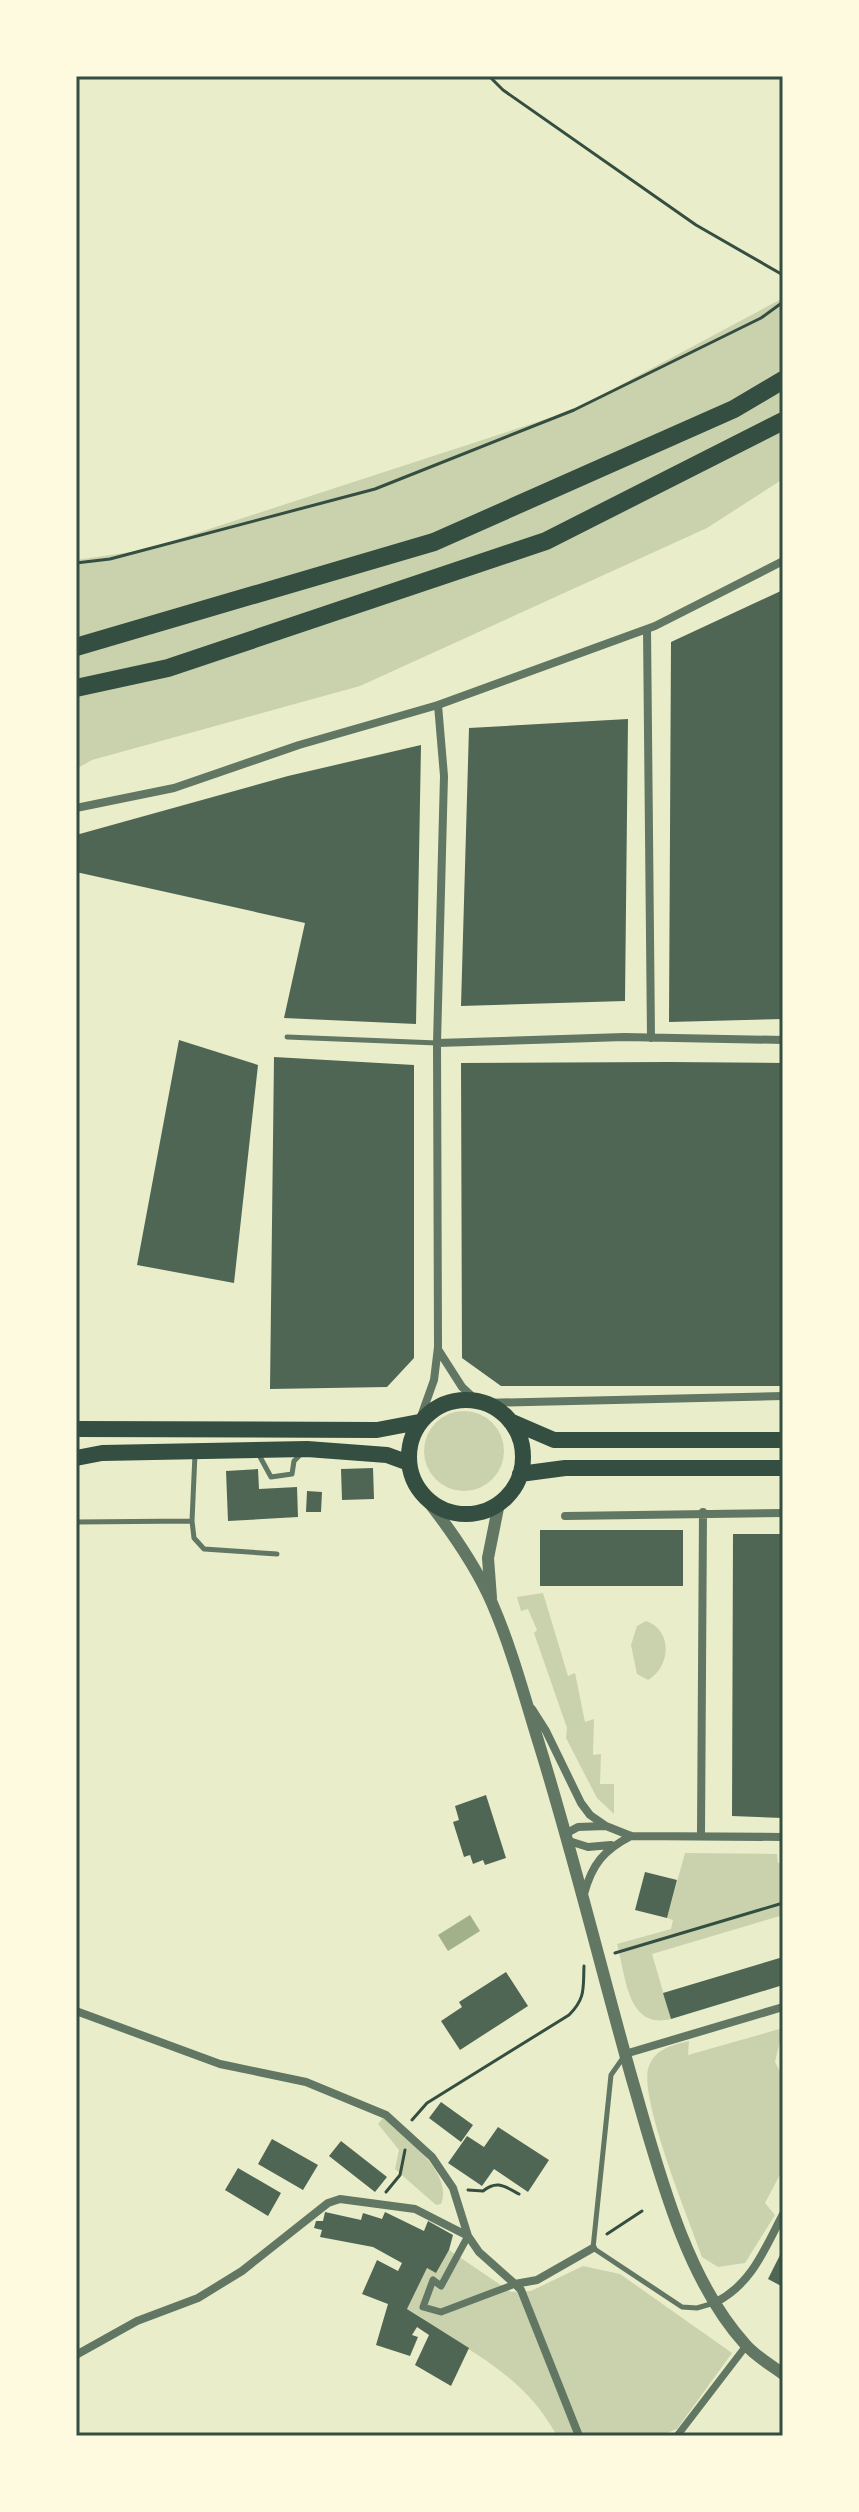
<svg xmlns="http://www.w3.org/2000/svg" width="859" height="2512" font-family="'Noto Sans',sans-serif">
	<style>
		.green { fill: #cad2ad }
		.water { fill: #a3b18a }
		.building { fill: #4f6655 }
		.lines { fill: none; stroke-linecap: round; stroke-linejoin: round }
		.path { stroke: #344e41; stroke-width: 3 }
		.service { stroke: #617663; stroke-width: 5 }
		.pedestrian { stroke: #617663; stroke-width: 7 }
		.minor { stroke: #617663; stroke-width: 8 }
		.tertiary { stroke: #617663; stroke-width: 12 }
		.trunk { stroke: #344e41; stroke-width: 16 }
		.motorway { stroke: #344e41; stroke-width: 18 }
		.neatline { fill: none; stroke: #344e41; stroke-width: 3 }
	</style>
	<rect width="100%" height="100%" fill="#e9edc9"/>
	<path class="green" d="M783,298V479L707,528L360,686L92,760L76,769V560L145,550L574,410Z
		M424 1451a40 40 0 1 1 80 0a40 40 0 1 1-80 0Z
		M543,1593L568,1676L575,1673L585,1722L594,1719L593,1755L601,1754L600,1784H614V1814L597,1798L566,1738L567,1728L534,1633L537,1630L528,1609L521,1611L517,1597Z
		M646,1621C673,1630 671,1667 648,1680L637,1674L631,1645L637,1626Z
		M685,1853L777,1854L778,1863H783V1915L652,1954L671,2019C627,2030 626,1976 617,1944L671,1929L673,1920L667,1918Z
		M783,2028L775,2062L783,2077V2169L765,2203L775,2215L745,2263L718,2267L702,2257C690,2222 637,2095 649,2066C656,2048 673,2045 689,2041L688,2055Z
		M383,2118C403,2137 454,2171 441,2204L436,2205L395,2169L399,2150L378,2124Z
		M449,2250L511,2292L531,2291L583,2266L620,2274L732,2353L677,2429L659,2436H557C529,2385 491,2363 443,2333C430,2325 420,2316 407,2309L427,2268L436,2272Z"/>
	<path class="water" d="M470,1915L480,1931L448,1951L438,1935Z"/>
	<path class="building" d="M783,590V1019L669,1022L671,642Z
		M628,719L625,1001L461,1006L469,728Z
		M421,745L416,1024L284,1018L305,923L76,872V835L288,776Z
		M179,1040L258,1065L234,1283L137,1265Z
		M274,1057L414,1065V1358L387,1387L270,1389Z
		M669,1062L783,1063V1386H501L462,1358L461,1063Z
		M373,1468L374,1499L342,1500L341,1469Z
		M258,1469L259,1489L297,1487L298,1517L228,1521L226,1471Z
		M307,1491L322,1492L321,1512H306Z
		M540,1530H683V1586H540Z
		M733,1534H783V1818L732,1816Z
		M486,1795L506,1858L485,1865L483,1860L473,1864L470,1855L464,1857L453,1822L459,1820L455,1806Z
		M645,1872L677,1880L667,1918L635,1910Z
		M783,1957V1985L671,2019L663,1993Z
		M506,1972L528,2006L460,2050L441,2021L462,2007L459,2002Z
		M441,2102L473,2125L461,2142L429,2118Z
		M498,2127L549,2160L528,2192L494,2169L482,2186L448,2163L467,2136L484,2147Z
		M272,2139L318,2165L303,2190L258,2164Z
		M341,2141L387,2177L375,2192L329,2156Z
		M238,2168L281,2193L268,2216L225,2190Z
		M325,2212L361,2220L363,2213L382,2219L385,2212L424,2231L428,2221L453,2235L449,2250L436,2273L427,2268L407,2309L469,2348L451,2386L415,2365L429,2335L417,2327L412,2335L418,2337L410,2356L376,2345L388,2304L362,2294L377,2260L398,2271L402,2263L373,2247L320,2237L322,2230L314,2228L316,2221H323Z
		M783,2249V2287L768,2279Z"/>
	<g class="lines">
		<path class="path" d="M489,76L503,90L696,225L783,275
			M76,563L110,559L375,489L574,410L761,318L783,302
			M615,1953L783,1903
			M412,2120L427,2103L569,2015C586,1998 583,1988 584,1966
			M468,2190L483,2191C497,2180 504,2186 519,2194
			M386,2192L400,2175L405,2150
			M607,2234L642,2211"/>
		<path class="service" d="M287,1037L437,1043
			M259,1455L271,1477L292,1474L294,1461L301,1454
			M192,1521L194,1538L204,1549L277,1554
			M76,1522L192,1521L195,1454
			M625,2055L611,2075L593,2248L682,2307L697,2308L714,2303"/>
		<path class="pedestrian" d="M468,2236L441,2286L433,2280L423,2307L441,2312L515,2284
			M677,2436L746,2346"/>
		<path class="minor" d="M647,629L651,1038
			M76,808L174,788L299,745L438,705L655,626L783,561
			M437,1043L624,1037L783,1040
			M439,1351L462,1387L478,1402
			M483,1403L783,1396
			M419,1422L434,1380L438,1347L437,1043L444,776L438,705
			M565,1516L783,1513
			M532,1709L546,1731L581,1803L590,1815L606,1826L631,1836L783,1837
			M567,1833L578,1827L605,1826
			M701,1834L703,1512
			M569,1841L588,1847L611,1845
			M584,1894C592,1864 604,1850 631,1836
			M76,2011L220,2064L306,2082L386,2115L432,2157L453,2188L468,2236L479,2252L515,2284L537,2280L593,2248
			M625,2054L783,2007
			M515,2284L521,2290L579,2436
			M716,2302C752,2284 765,2248 783,2214
			M76,2355L137,2321L198,2298L242,2271L328,2203L340,2199L415,2209L468,2236"/>
		<path class="tertiary" d="M428,1501C452,1532 477,1568 492,1603C512,1649 525,1699 540,1747C574,1857 601,1969 632,2079C657,2164 684,2277 745,2344C755,2356 771,2365 783,2374
			M491,1598L488,1558L499,1503"/>
		<path class="trunk" d="M409 1457a57 57 0 1 1 114 0a57 57 0 1 1-114 0Z
			M510,1421L554,1440H783
			M76,1429L377,1430L419,1422
			M76,1458L102,1453L307,1449L387,1455L409,1463
			M520,1474L565,1468H783"/>
		<path class="motorway" d="M76,647L434,542L734,409L783,380
			M76,688L168,668L546,541L783,421"/>
	</g>
	<rect width="859" height="2512" fill="none" stroke="#fefae0" stroke-width="156"/>
	<rect x="78" y="78" width="703" height="2356" class="neatline"/>
</svg>
